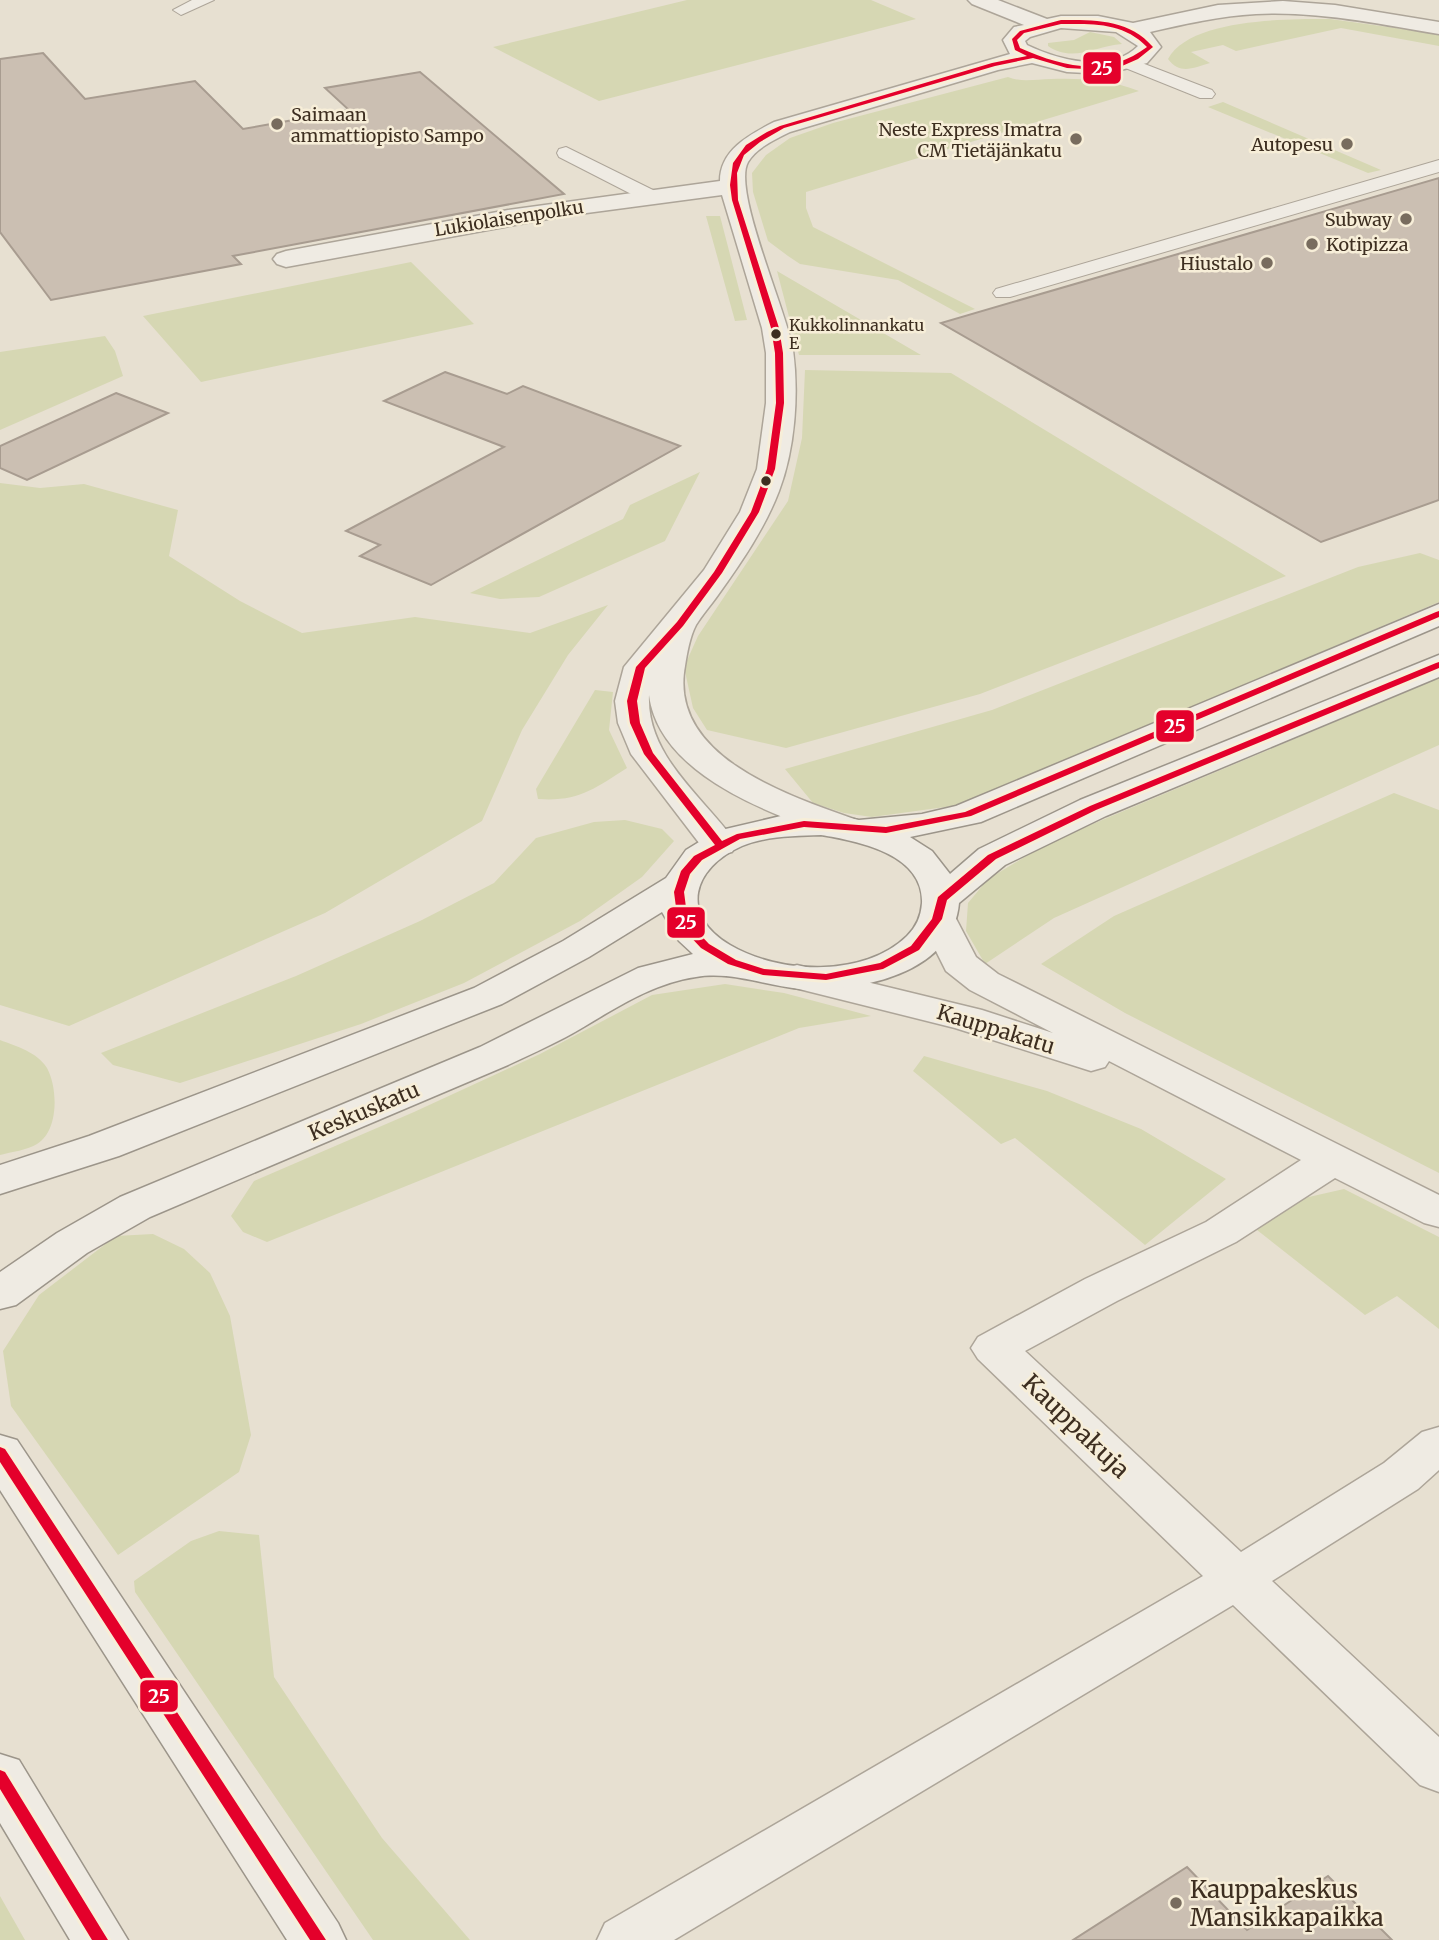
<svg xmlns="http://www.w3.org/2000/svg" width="1439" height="1940" font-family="Merriweather,serif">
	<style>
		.green { fill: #d6d7b3 }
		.building { fill: #cbbfb2; stroke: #a89c90; stroke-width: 2 }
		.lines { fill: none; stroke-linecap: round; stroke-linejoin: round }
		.lane-casing { stroke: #ada599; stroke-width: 2 }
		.street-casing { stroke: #ada599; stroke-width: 3 }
		.secondary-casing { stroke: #9c958a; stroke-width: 3 }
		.lane { fill: #efebe3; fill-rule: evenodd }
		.street { fill: #efebe3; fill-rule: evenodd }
		.secondary { fill: #efebe3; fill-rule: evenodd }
		.bus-1-casing { stroke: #f7eed8; stroke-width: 6 }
		.bus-1 { fill: #e4002b; fill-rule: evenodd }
		.poi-dot { fill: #786c5e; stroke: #f7eed8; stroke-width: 2.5 }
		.bus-dot { fill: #3d2e20; stroke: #f7eed8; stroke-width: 2.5 }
		.labels { text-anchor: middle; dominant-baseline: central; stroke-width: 5; stroke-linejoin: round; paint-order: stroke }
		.far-bus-label { font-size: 16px; fill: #3d2e20; stroke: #f7eed8; text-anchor: start }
		.far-poi-label { font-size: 18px; fill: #3d2e20; stroke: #f7eed8; text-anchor: end }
		.far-street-label { font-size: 18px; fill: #3d2e20; stroke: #f7eed8 }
		.street-label { font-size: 21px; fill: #3d2e20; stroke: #f7eed8 }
		.near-street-label { font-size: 24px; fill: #3d2e20; stroke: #f7eed8 }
		.near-poi-label { font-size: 24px; fill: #3d2e20; stroke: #f7eed8; text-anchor: start }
		.line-badge { stroke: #f7eed8; stroke-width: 2.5 }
		.badge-label { font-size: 19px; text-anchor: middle; font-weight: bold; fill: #fff }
	</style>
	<rect width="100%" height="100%" fill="#e7e0d1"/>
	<path class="green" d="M687,0H871L916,19L599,101L493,47Z
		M1330,19L1439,34V46L1341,28L1236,51L1223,45L1191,52L1210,63C1193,68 1180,75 1168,59C1190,18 1289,19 1330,19Z
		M1090,32L1114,37L1122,44C1096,46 1072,63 1048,46V43L1074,40Z
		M1008,77C1023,83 1036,79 1051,79C1082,78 1110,80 1139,91L806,192V208L813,227L975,309L960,314L898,280L800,264L788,256L768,241L753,192L752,173L766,155L790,138L833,123Z
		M1223,102L1381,170L1368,173L1208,107Z
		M706,216H720L747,320L735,321Z
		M411,262L474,324L201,382L143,316Z
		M777,271L921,355H799Z
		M105,336L115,351L123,376L0,430V352Z
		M805,370L951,373L1286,576L980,694L786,748L707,730L693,708L684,667L698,636L788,501L802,438Z
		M700,472L665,541L539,597L500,599L470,593L623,519L630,505Z
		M0,483L40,488L84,484L178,510L169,556L240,601L302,633L415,617L530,633L608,605L568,655L522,730L482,821L325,913L69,1026L0,1005Z
		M1420,553L1439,560V602L960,805L872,817L844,813L813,803L785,769L992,710L1358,567Z
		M1439,678V745L1054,918L985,964L966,931L968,903L988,879L1050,842Z
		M595,690L613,692L609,730L627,768C594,789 578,802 538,799L536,789Z
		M1394,793L1439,810V1173L1125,1013L1041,964L1114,916Z
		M625,820L662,829L674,841L642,877L580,921L464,983L361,1024L180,1083L113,1065L101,1053L296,976L420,921L494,883L536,838L594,822Z
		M725,984L784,993L871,1016L799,1028L267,1242L243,1232L231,1216L254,1181L414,1112L540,1054L652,995Z
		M0,1040C16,1046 37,1052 47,1068C58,1088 59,1131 37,1144C28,1150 11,1152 0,1155Z
		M924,1056L1047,1091L1141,1129L1226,1179L1145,1245L1015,1138L1001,1144L913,1071Z
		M1344,1189L1439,1237V1329L1397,1296L1365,1315L1257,1230L1300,1199Z
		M153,1234L184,1249L210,1273L230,1316L251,1435L239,1472L118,1555L11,1406L3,1351L39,1295L116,1236Z
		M219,1531L259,1535L274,1677L382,1838L470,1940H373L135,1592L134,1581L191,1541Z
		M0,1896L25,1940H0Z"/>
	<path class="building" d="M43,53L85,99L195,81L243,129L349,110L325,88L420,72L564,194L233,256L241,264L51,300L0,232V59Z
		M1439,178V500L1321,542L941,323Z
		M445,372L507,394L523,386L680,446L431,585L360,556L380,545L346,531L504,447L384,401Z
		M116,393L168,413L27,480L0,468V446Z
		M1187,1867L1247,1930L1328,1876L1392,1940H1073Z"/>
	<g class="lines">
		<defs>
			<path id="lane" d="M192,0H214L181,15L173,10Z
				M1129,58L1212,90L1215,94L1212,98H1200L1123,67L1120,63Z
				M566,147L655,191L657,195L655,199H641L559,157L557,153L559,149Z
				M1439,160V172L1010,297H996L993,293L996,289Z"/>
			<path id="street" d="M968,0H998L1047,19L1061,16H1098L1133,23L1218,5L1283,1L1335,5L1439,22V34C1379,24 1318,11 1256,14C1220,16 1185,24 1150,32L1161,47L1147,63L1106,74L1067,72L1032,63L998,70L790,132C776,139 756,148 748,162C732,190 787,312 793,350C799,394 795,449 779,491C765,528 741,563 718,595C711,605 702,615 696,625C690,636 687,653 685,666C668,757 789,796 857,820L862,828L857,836C835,841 815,830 795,822C739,800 658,763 649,695C646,757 705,798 737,844L732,852L719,855L706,852L631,754L618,723L615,701L624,667L704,570L740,512L757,469L766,403V353L762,328L722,195L564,216L286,267L277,264L273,259L277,254L286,251L508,210L720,181C720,150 749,135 774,122L1010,54L1003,40L1014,27L1024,25L972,4ZM1061,28L1116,32L1138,46C1110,74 1058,60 1027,45L1025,41L1030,37Z
				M939,908L952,911L976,957L998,974L1439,1195V1227L1424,1223L1335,1178L1236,1242L1117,1301L1025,1351L1241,1552L1384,1463L1422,1432L1439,1427V1470L1418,1489L1272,1581L1439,1737V1792L1420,1785L1233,1605L674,1940H597L605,1923L1203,1576L978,1359L971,1348L978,1337L1085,1279L1206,1222L1301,1160L1109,1061L1105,1067L1091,1071L955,1028L783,985L778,977L783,969L797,965L982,1010L1053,1033L970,990L946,971L920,919L926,911Z"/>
			<path id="secondary" d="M1439,604V626L981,822L910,837L932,851L950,874L979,849L1080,800L1439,655V677L1106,816L1005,865L959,903C953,974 859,992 801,989C766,986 732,971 696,977C647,984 608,1014 566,1037C547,1047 527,1056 508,1065L150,1217L87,1253L16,1305L0,1309V1272L57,1233L120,1197L480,1047L638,968L693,954L679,941L662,912L589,957L502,1004L119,1156L0,1194V1165L89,1136L474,988L563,941L666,878L686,850L717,831L785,815L821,813L859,820L922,814L956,806ZM821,835C858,841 924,854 922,903C921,917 916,927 907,936C864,978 779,974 730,945C679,915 692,868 742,846C766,836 795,836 821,835Z
				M0,1435L17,1440L338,1923L346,1940H287L0,1490Z
				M0,1754L19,1760L128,1940H70L0,1823Z"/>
		</defs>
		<use href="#lane" class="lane-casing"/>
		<use href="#street" class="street-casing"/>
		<use href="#secondary" class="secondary-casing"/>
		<use href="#lane" class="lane"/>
		<use href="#street" class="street"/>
		<use href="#secondary" class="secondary"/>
		<defs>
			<path id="bus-1" d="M1061,20C1095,20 1129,19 1153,47L1138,59L1122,66L1103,70L1067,68L1033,58L995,66L784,128L760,142L744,155L737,173L738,200L779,328L783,353L784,403L775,469L759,512L722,573L683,626L645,668L637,701L640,723L653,753L722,841L737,834L804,821L886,827L965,812L1436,612L1439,611V617L971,816L886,833L804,827L740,839L702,860L690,874L684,892L687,915L694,928L709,944L736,960L764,969L826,974L880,963L911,946L932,919L938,897L988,855L1090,806L1436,663L1439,662V668L1096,810L996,859L947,900L942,919L919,950L883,969L826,980L763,975L728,964L701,948L685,931L677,915L674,892L681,871L694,856L715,845L644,754L630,723L627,701L636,667L677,622L714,572L751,512L767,469L776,403L775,353L771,328L732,200L730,185L733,163L746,145L767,132L780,126L992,63L1027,56L1015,50L1012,39L1020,31ZM1061,24C1093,24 1123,22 1147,47C1106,78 1063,67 1020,48L1017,40L1024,33Z
				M0,1447L5,1449L326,1940H310L0,1462Z
				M0,1770L5,1772L108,1940H92L0,1789Z"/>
		</defs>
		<use href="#bus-1" class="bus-1-casing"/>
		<use href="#bus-1" class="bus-1"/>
	</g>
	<g class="poi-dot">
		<circle cx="277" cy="124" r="7"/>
		<circle cx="1076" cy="139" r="7"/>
		<circle cx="1347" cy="144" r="7"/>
		<circle cx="1406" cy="219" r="7"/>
		<circle cx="1312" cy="244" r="7"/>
		<circle cx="1267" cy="263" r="7"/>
		<circle cx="1176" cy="1903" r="7"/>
	</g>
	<g class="bus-dot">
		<circle cx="776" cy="334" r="6"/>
		<circle cx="766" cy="481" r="6"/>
	</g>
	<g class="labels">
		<g class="far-bus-label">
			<text x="789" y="325">Kukkolinnankatu<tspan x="789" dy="18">E</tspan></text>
		</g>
		<g class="far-poi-label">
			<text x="291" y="114" text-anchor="start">Saimaan<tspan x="291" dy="21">ammattiopisto Sampo</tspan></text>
			<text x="1062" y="129">Neste Express Imatra<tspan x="1062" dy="21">CM Tietäjänkatu</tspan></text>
			<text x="1333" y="144">Autopesu</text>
			<text x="1392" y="219">Subway</text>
			<text x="1326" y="244" text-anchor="start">Kotipizza</text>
			<text x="1253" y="263">Hiustalo</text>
		</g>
		<g class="far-street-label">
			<text transform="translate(509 218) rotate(-9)">Lukiolaisenpolku</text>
		</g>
		<g class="street-label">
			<text transform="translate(996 1029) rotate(17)">Kauppakatu</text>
			<text transform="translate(364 1111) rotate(-23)">Keskuskatu</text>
		</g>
		<g class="near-street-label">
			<text transform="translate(1076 1426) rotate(44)">Kauppakuja</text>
		</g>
		<g class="near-poi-label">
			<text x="1190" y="1889">Kauppakeskus<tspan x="1190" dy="28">Mansikkapaikka</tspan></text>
		</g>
	</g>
	<g class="line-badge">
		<rect x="1082" y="51" width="40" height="34" rx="7" fill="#e4002b"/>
		<rect x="1155" y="709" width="40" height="34" rx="7" fill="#e4002b"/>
		<rect x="666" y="906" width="40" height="33" rx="7" fill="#e4002b"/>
		<rect x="139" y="1679" width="40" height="34" rx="7" fill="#e4002b"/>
	</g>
	<g class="badge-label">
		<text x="1102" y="75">25</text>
		<text x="1175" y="733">25</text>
		<text x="686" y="929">25</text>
		<text x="159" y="1703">25</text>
	</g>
</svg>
